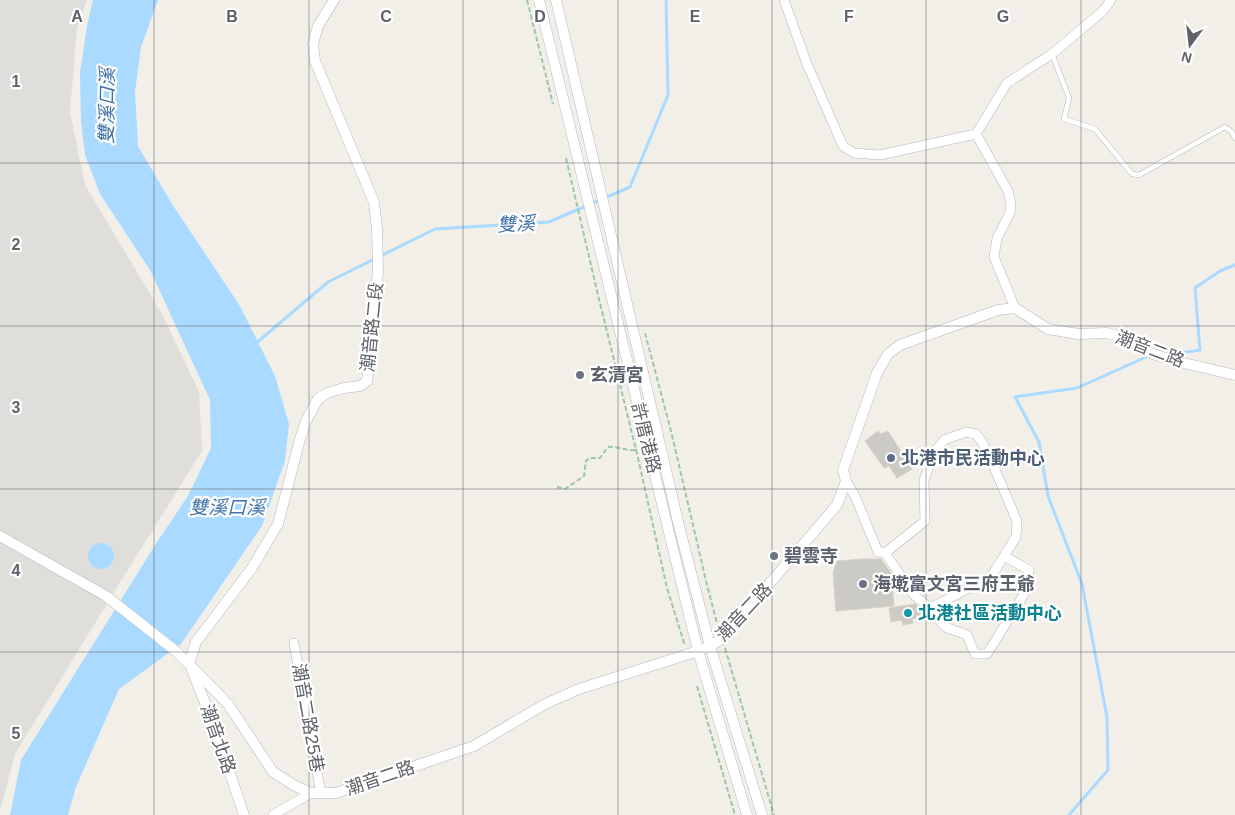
<svg xmlns="http://www.w3.org/2000/svg" width="1235" height="815" font-family="Helvetica,'Noto Sans TC',sans-serif">
	<style>
		.industrial { fill: #e0deda }
		.water { fill: #aadaff }
		.lines { fill: none; stroke-linecap: round; stroke-linejoin: round }
		.stream { stroke: #aadaff; stroke-width: 3 }
		.building { fill: #cccac5; stroke: #d6d1c6 }
		.service-casing { stroke: #b5b8bc; stroke-width: 5.5 }
		.minor-casing { stroke: #b5b8bc; stroke-width: 10 }
		.tertiary-casing { stroke: #b5b8bc; stroke-width: 11 }
		.path { stroke: #9cc7a9; stroke-width: 2; stroke-dasharray: 5 2.5; stroke-linecap: butt }
		.service { stroke: #fff; stroke-width: 4.5 }
		.minor { stroke: #fff; stroke-width: 9 }
		.tertiary { stroke: #fff; stroke-width: 10 }
		.path-bridge { stroke: #9cc7a9; stroke-width: 2; stroke-dasharray: 5 2.5; stroke-linecap: butt }
		.grid { fill: none; stroke: #5f6368; stroke-width: 1; stroke-opacity: 0.55 }
		.worship-dot { fill: #6b7280; stroke: #fff; stroke-width: 2 }
		.service-dot { fill: #5c6f8a; stroke: #fff; stroke-width: 2 }
		.culture-dot { fill: #0f9aa8; stroke: #fff; stroke-width: 2 }
		.labels { text-anchor: middle; dominant-baseline: central; stroke-width: 4.5; stroke-linejoin: round; paint-order: stroke }
		.street-label { font-size: 18px; fill: #5f6368; stroke: #fff }
		.worship-label { font-size: 18px; font-weight: bold; fill: #5b616d; stroke: #fff; text-anchor: start }
		.service-label { font-size: 18px; font-weight: bold; fill: #4e5e75; stroke: #fff; text-anchor: start }
		.culture-label { font-size: 18px; font-weight: bold; fill: #0d838f; stroke: #fff; text-anchor: start }
		.water-label { font-size: 19px; font-style: italic; fill: #4174aa; stroke: #fff }
		.grid-label { font-size: 16px; text-anchor: middle; font-weight: bold; fill: #5f6368; stroke: #fff; stroke-width: 4.5; stroke-linejoin: round; paint-order: stroke }
	</style>
	<rect width="100%" height="100%" fill="#f1efe8"/>
	<path class="industrial" d="M0,0H87L77,28L70,112L85,185L162,314L199,392L202,451L119,584L15,754L0,811Z"/>
	<path class="water" d="M93,0H158L141,47L135,92L138,146L172,204L240,306L275,376L289,424L285,461L262,526L181,644L119,689L76,787L68,815H10L21,760L157,542L188,496L211,448L210,400L150,270L100,194L85,155L81,121L80,72L87,26Z
		M88 556a13 13 0 1 1 26 0a13 13 0 1 1-26 0Z"/>
	<g class="lines">
		<path class="stream" d="M255,344L328,282L435,229L549,222L630,187L668,95L666,0
			M1175,354L1200,350L1195,288L1220,271L1235,265
			M1069,815L1108,770L1107,717L1082,584L1048,496L1039,442L1015,397L1077,388L1146,357"/>
	</g>
	<path class="building" d="M878,431L880,434L888,431L912,469L897,478L889,466L884,468L865,441Z
		M863,559H881L891,573L894,606L836,611L833,573L837,561Z
		M915,604L926,612V617L912,619L913,623L903,625L902,620L891,622L889,608Z"/>
	<g class="lines">
		<defs>
			<path id="service" d="M1052,54L1069,98L1064,119L1095,129L1132,174L1139,175L1225,127L1232,132L1235,138"/>
			<path id="minor" d="M784,0L807,64L843,146L854,153L880,155L976,134
				M976,134L1007,83L1052,54L1104,10L1111,0
				M976,134L1008,191L1011,204L1010,213L997,238L994,257L1015,308
				M846,481L855,496L878,552L885,553L914,595L930,608L945,627L967,635L975,654H987L1023,596L1029,570L1004,556
				M885,553L925,521L924,480L933,454L944,440L966,432L976,434L982,442L991,460L1017,521L1016,537L991,577L930,608
				M294,643L321,794
				M273,815L311,793"/>
			<path id="tertiary" d="M539,0L698,651L747,815
				M556,0L679,526L710,646L762,815
				M0,536L106,596L177,652L228,704L273,772L295,786L311,793H336L474,746L545,704L579,689L698,651L710,646L722,639L837,505L846,481L843,470L877,373L888,354L900,345L998,310L1015,308L1048,329L1078,334L1106,333L1128,338L1150,353L1175,361L1235,375
				M189,664L196,642L252,568L278,524L300,439L306,421L318,399L327,393L344,388L360,386L367,381L374,332V305L378,272L377,229L374,202L315,61L313,44L318,26L334,0
				M192,670L214,726L244,815"/>
		</defs>
		<use href="#service" class="service-casing"/>
		<use href="#minor" class="minor-casing"/>
		<use href="#tertiary" class="tertiary-casing"/>
		<path class="path" d="M527,0L553,104
			M566,158L598,295L638,458L667,588L685,646
			M645,333L671,431L707,585L718,627
			M557,487L565,489L584,476L586,461L589,458H600L608,447C618,446 625,451 635,450
			M725,648L774,815
			M697,686L735,815"/>
		<use href="#service" class="service"/>
		<use href="#minor" class="minor"/>
		<use href="#tertiary" class="tertiary"/>
		<path class="path-bridge" d="M635,450H637"/>
	</g>
	<path class="grid" d="M154,0V815M309,0V815M463,0V815M618,0V815M772,0V815M926,0V815M1081,0V815M0,163H1235M0,326H1235M0,489H1235M0,652H1235"/>
	<g class="worship-dot">
		<circle cx="580" cy="375" r="5"/>
		<circle cx="774" cy="556" r="5"/>
		<circle cx="863" cy="584" r="5"/>
	</g>
	<circle class="service-dot" cx="891" cy="458" r="5"/>
	<circle class="culture-dot" cx="908" cy="613" r="5"/>
	<g class="labels">
		<g class="street-label">
			<text transform="translate(372 327) rotate(-84)">潮音路二段</text>
			<text transform="translate(1150 349) rotate(21)">潮音二路</text>
			<text transform="translate(646 438) rotate(76)">許厝港路</text>
			<text transform="translate(744 612) rotate(-47)">潮音二路</text>
			<text transform="translate(308 718) rotate(80)">潮音二路25巷</text>
			<text transform="translate(218 739) rotate(71)">潮音北路</text>
			<text transform="translate(380 778) rotate(-19)">潮音二路</text>
		</g>
		<g class="worship-label">
			<text x="590" y="375">玄清宮</text>
			<text x="784" y="556">碧雲寺</text>
			<text x="873" y="584">海墘富文宮三府王爺</text>
		</g>
		<g class="service-label">
			<text x="901" y="458">北港市民活動中心</text>
		</g>
		<g class="culture-label">
			<text x="918" y="613">北港社區活動中心</text>
		</g>
		<g class="water-label">
			<text transform="translate(107 106) rotate(-89)">雙溪口溪</text>
			<text transform="translate(516 224) rotate(-3)">雙溪</text>
			<text x="227" y="507">雙溪口溪</text>
		</g>
	</g>
	<g class="grid-label">
		<text x="77" y="22">A</text>
		<text x="232" y="22">B</text>
		<text x="386" y="22">C</text>
		<text x="540" y="22">D</text>
		<text x="695" y="22">E</text>
		<text x="849" y="22">F</text>
		<text x="1003" y="22">G</text>
		<text x="16" y="87">1</text>
		<text x="16" y="250">2</text>
		<text x="16" y="413">3</text>
		<text x="16" y="576">4</text>
		<text x="16" y="739">5</text>
	</g>
	<g transform="translate(1190 45) rotate(195)" stroke="#ffffff" stroke-width="4" paint-order="stroke">
	<path d="M0-4L9 19L0 12L-9 19Z" fill="#5f6368"/>
	<text y="-8" font-size="14" font-weight="bold" text-anchor="middle" fill="#5f6368">N</text>
	</g>
</svg>
